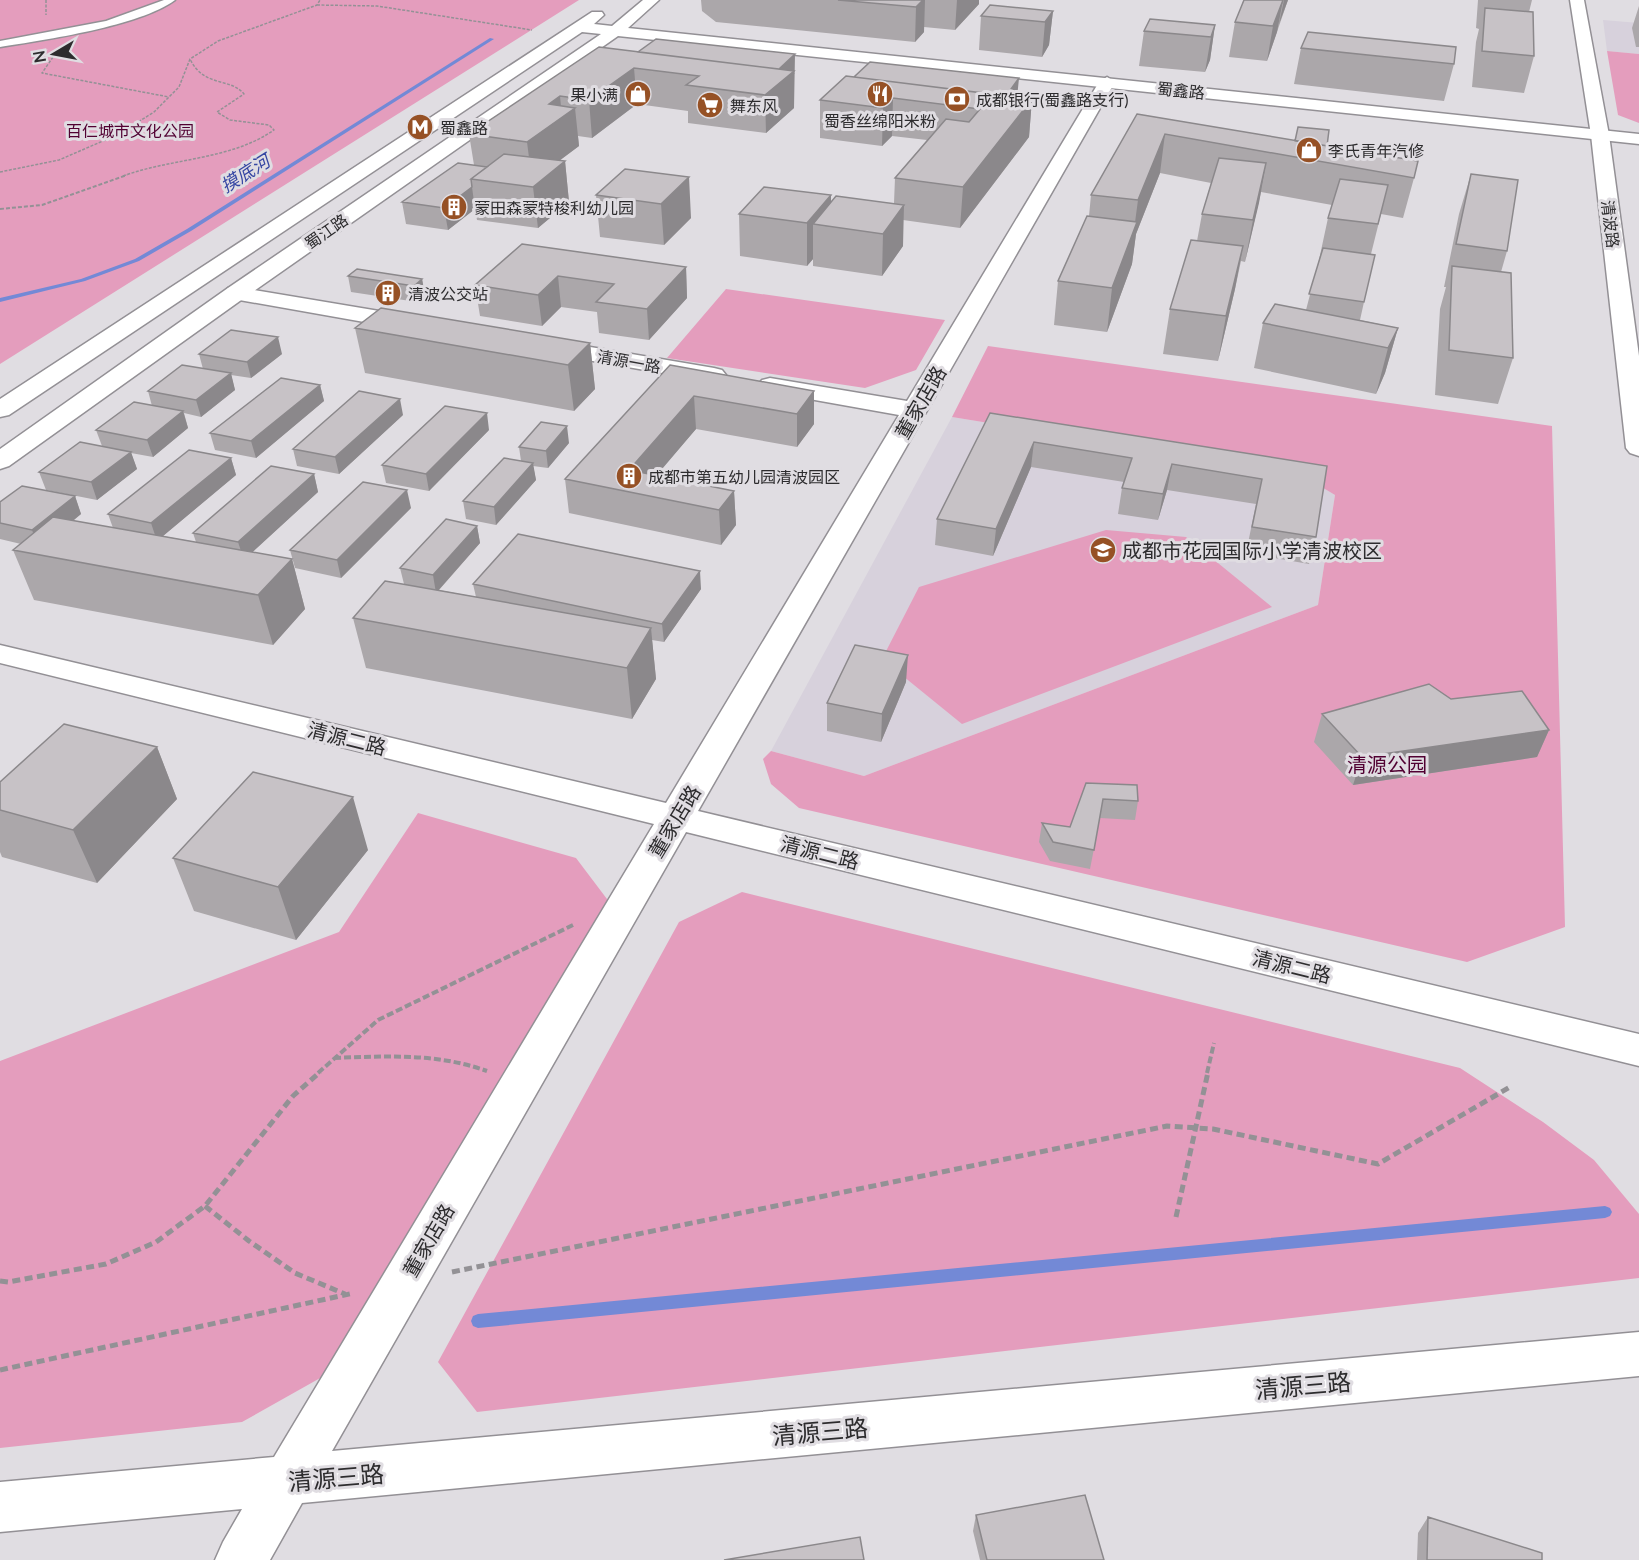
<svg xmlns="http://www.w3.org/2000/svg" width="1639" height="1560" font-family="Lato,'Noto Sans SC',sans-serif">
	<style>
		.built { fill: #d7d1dc }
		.green { fill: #e49dbd }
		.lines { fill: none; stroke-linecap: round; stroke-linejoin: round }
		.stream { fill: #7389d6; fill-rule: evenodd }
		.service-casing { stroke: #939095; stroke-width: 3 }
		.minor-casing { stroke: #939095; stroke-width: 3 }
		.tertiary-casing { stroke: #939095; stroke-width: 3 }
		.path-far3 { stroke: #939195; stroke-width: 1.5; stroke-dasharray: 3 1.5; stroke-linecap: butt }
		.path-far2 { stroke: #939195; stroke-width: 2; stroke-dasharray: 4 2; stroke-linecap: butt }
		.path-far1 { stroke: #939195; stroke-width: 4; stroke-dasharray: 7 3; stroke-linecap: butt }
		.path { stroke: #939195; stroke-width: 5; stroke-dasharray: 8 4.5; stroke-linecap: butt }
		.service { fill: #fff; fill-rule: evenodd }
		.minor { fill: #fff; fill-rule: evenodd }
		.tertiary { fill: #fff; fill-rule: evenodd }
		.wall { fill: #aba7aa }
		.shaded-wall { fill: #8b888b }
		.building { fill: #c7c2c6; stroke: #8b888b; stroke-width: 1.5 }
		.labels { text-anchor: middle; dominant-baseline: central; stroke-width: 6; stroke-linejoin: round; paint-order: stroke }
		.far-street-label { font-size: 16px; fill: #2d2c2e; stroke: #e0dde2 }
		.far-poi-label { font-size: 16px; fill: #2d2c2e; stroke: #e0dde2; text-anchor: start }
		.far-park-label { font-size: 16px; fill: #510032; stroke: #e0dde2 }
		.far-water-label { font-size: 18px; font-style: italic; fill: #3647a3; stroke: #e0dde2 }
		.street-label { font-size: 20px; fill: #2d2c2e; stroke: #e0dde2 }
		.poi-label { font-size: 20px; fill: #2d2c2e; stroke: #e0dde2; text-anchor: start }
		.park-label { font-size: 20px; fill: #510032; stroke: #e0dde2 }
		.near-street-label { font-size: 24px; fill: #2d2c2e; stroke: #e0dde2 }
	</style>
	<rect width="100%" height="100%" fill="#e0dde2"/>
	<path class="built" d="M1603,20L1639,23V54L1607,51Z
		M952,417L1298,473L1335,495L1318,605L864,776L771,751Z"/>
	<path class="green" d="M0,0H579L0,364Z
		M1607,51L1639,54V123L1618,115Z
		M726,289L945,320L916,370L865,388L667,358Z
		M988,346L1552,426L1565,927L1467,962L799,808L771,784L763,759L771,751L864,776L1318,605L1335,495L1298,473L952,417Z
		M1106,530L1186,537L1272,607L962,724L882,659L919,587Z
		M418,813L576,858L610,903L322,1377L242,1422L0,1448V1061L339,932Z
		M742,892L1460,1068L1543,1122L1594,1160L1639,1214V1278L477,1412L438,1362L679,922Z"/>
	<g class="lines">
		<path class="stream" d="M490,38L494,39L191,231L139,261L85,281L0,302V298L81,279L135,259L187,229Z
			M1605,1206L1610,1208L1612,1212L1610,1216L1605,1218L478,1328L473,1326L471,1321L473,1316L478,1314Z"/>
		<defs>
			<path id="service" d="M164,0H175C140,26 45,40 0,47V41L106,21Z"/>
			<path id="minor" d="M1570,0H1584L1609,135L1639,356V456L1630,453L1626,448L1591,135Z
				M1107,77L1115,82L698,811L1639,1034V1066L686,832L332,1451L1639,1332V1376L302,1503L270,1560H215L223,1542L242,1509L0,1532V1482L274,1457L654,824L0,663V645L666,803L899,415L770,392L762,390L758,385L762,380L770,378L907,401L1099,82Z
				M236,287L415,317L423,319L426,324L423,329L415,331L228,298L225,293L228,288Z
				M549,340L714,368L722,370L726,375L722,380L714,382L541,352L538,347L541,342Z"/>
			<path id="tertiary" d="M643,0H659L628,28L1639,134V144L618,36L244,298L9,466L0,469V449L228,288L601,34L582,32L9,415L0,417V399L592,12H602L604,15L594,24L612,26Z"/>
		</defs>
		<use href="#service" class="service-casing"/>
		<use href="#minor" class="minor-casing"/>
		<use href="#tertiary" class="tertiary-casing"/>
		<path class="path-far3" d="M46,0V15
			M317,5L377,6L532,30
			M53,57L42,73L169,97
			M0,172L59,160L119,134L154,112L179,87L190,59L218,41L317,5L320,0
			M123,176C172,158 231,160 274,130L269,125L230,120L217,112L244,94C230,77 204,88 190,59"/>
		<path class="path-far2" d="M0,209L42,205L127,175"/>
		<path class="path-far1" d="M334,1058C386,1056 437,1053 487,1071
			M318,1073L378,1020L573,925
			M1207,1073L1214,1043"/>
		<path class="path" d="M205,1206L249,1241L295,1273L345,1294
			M1176,1217L1208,1072
			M452,1272L1167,1126L1213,1129L1378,1164L1510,1087
			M0,1281L8,1282L106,1264L156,1242L205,1206L293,1096L320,1072
			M0,1370L354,1293"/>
		<use href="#service" class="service"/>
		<use href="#minor" class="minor"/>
		<use href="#tertiary" class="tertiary"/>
	</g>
	<path class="wall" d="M701,0H979V4L955,30L924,27V32L915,42L716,22L702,11Z
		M1244,0H1288L1267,61L1229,57L1235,22Z
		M1478,0H1532L1529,12L1534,56L1524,93L1472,87L1476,42L1479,29L1476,28Z
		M1639,6V47H1636L1632,28Z
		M1053,11L1049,45L1042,57L979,50L981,16Z
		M1215,25L1210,60L1205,72L1139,66L1144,31Z
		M599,47L795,73L794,74V108L766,133L688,123V111L637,104L592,138L578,136L579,146L559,161H565L569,202L538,228L477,220L475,209L448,230L406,224L402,202L474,165L469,134Z
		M1301,48L1454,64L1444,101L1294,84Z
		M846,76L1032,99L1029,137L960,228L903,220V246L882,276L813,266V259L807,266L740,256L739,214L831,202L894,203L895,178L927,140L892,136L882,146L820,138V100Z
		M1137,114L1327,146L1414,178L1403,218L1381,214L1371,254L1364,302L1360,320L1398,328L1385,373L1376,394L1254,368L1263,323L1306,310L1319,260L1328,218L1332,205L1261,192L1245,262L1241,261L1235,289L1218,361L1163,354L1170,309L1197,241L1202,214L1211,183L1160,173L1136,234L1132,264L1107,332L1054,325L1058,281L1089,216L1091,195Z
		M625,169L691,218L664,245L600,237L596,195Z
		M1471,174L1507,251L1501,272L1513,358L1498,404L1435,395L1440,309L1446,287H1444L1459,214Z
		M522,244L686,267L687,298L649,340L599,333L597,312L561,307L542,326L480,316L475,285Z
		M348,276L422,279L425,295L417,302L351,292Z
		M355,328L590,343L595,389L574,411L365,373Z
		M199,354H282L251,378L231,375L235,390L201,417L184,413L188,428L153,457L131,453L137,469L97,500L46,490L39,472L102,446L96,430L152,406L148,391L203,369Z
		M670,365L814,391V424L797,447L696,429L656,475L734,491L736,525L721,545L569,513L565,479Z
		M320,385L324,401L256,458L215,450L210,433Z
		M990,413L1327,466L1316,537L1309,564L1246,553L1256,504L1167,490L1158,520L1118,514L1122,488L1124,482L1031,467L993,556L935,545L937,519Z
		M403,415L339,474L297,466L293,449Z
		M489,430L429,491L386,483L382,465Z
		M569,443L548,468L533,466L536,480L496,525L466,519L463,501L521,461L519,447Z
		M231,458L236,475L163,536L196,542L193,533L314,474L318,492L252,552L292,559L305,609L273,645L34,600L13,550L21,544L0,539V502L75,496L81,514L73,521L113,528L108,514Z
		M411,508L341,578L295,568L290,550Z
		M477,526L480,543L439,590L476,597L473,584L701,589L664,642L652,640L656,679L632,719L366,668L353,618L404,584L400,568Z
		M906,682L881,742L827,731V703Z
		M1451,699L1549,730L1537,757L1353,785L1314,742L1322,714Z
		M157,747L177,799L97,883L2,857L0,852V782Z
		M1086,783L1138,801L1135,820L1100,818L1090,869L1050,861L1039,842L1042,823L1070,827Z
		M368,850L296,940L194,911L173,858Z
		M976,1515L1104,1560H980L973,1531Z
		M1428,1517L1542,1560H1417L1418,1533Z"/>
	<path class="shaded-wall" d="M923,0H925L924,32L915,42L916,7Z
		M957,0H979V4L955,30Z
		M1283,0L1277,32L1267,61L1273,26Z
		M1284,0H1288L1279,24Z
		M1053,11L1049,45L1042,57L1045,22Z
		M1215,25L1210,60L1205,72L1211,37Z
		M795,54L794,108L766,133L765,95L775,72Z
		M634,68L637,104L592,138L589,100Z
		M1019,78L1017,98L1005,97Z
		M560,96L562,117L575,108L579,146L532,181L527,142L549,104Z
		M893,98L892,136L882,146L883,108Z
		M1032,99L1029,137L960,228L963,187Z
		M1165,134L1160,173L1136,234L1132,264L1107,332L1112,288L1134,230L1138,200Z
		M565,161L569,202L538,228L533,187Z
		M1266,163L1259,203L1245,262L1253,220Z
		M689,177L691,218L664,245L661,204Z
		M472,187L475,209L448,230L444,208Z
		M831,195V227L813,224V259L807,266V223Z
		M904,205L903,246L882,276L883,234Z
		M1243,246L1235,289L1218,361L1226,316Z
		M686,267L687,298L649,340L647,309Z
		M558,276L561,307L542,326L538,295Z
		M422,279L425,295L417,302L414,286Z
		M1398,328L1385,373L1376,394L1388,348Z
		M278,337L282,354L251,378L247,362Z
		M590,343L595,389L574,411L568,365Z
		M231,373L235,390L201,417L196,400Z
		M320,385L324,401L256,458L251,441Z
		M814,391V424L797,447V414Z
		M694,396L696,429L640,495L629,470Z
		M400,399L403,415L339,474L335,457Z
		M183,411L188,428L153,457L147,440Z
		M487,413L489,430L429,491L426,474Z
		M567,426L569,443L548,468L546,451Z
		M1034,442L1031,467L993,556L996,529Z
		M131,452L137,469L97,500L91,482Z
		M231,458L236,475L157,541L151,523Z
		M533,463L536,480L496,525L494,507Z
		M1172,464L1167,490L1158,520L1163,494Z
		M314,474L318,492L244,560L238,542Z
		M407,490L411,508L341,578L337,560Z
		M734,491L736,525L721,545L719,510Z
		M75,496L81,514L39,548L32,530Z
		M477,526L480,543L436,593L433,575Z
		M292,559L305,609L273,645L258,595Z
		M700,571L701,589L664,642L662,624Z
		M651,628L656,679L632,719L627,668Z
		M908,655L906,682L881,742L882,714Z
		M1549,730L1537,757L1353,785L1362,757Z
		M157,747L177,799L97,883L73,830Z
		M353,797L368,850L296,940L278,887Z"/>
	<path class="building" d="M838,0H923L916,7Z
		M1244,0H1283L1273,26L1235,22Z
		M990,5L1053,11L1045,22L981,16Z
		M1485,8L1533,12L1534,56L1482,51Z
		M1150,19L1215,25L1211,37L1144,31Z
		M1308,32L1456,47L1454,64L1301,48Z
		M656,39L795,54L779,69L638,52Z
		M599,47L794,71L765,95L686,85L699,76L634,68L589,100L560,96L549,104L575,108L527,142L469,134Z
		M870,62L1019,78L1006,96L854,77Z
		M846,76L1032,99L963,187L895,178L946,119L969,122L980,109L893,98L883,108L820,100Z
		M1137,114L1418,161L1414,178L1165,134L1138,200L1091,195Z
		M1298,127L1329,130L1327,146L1295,141Z
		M504,154L565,161L533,187L471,179Z
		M1219,158L1266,163L1253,220L1202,214Z
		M458,163L487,167L471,179L472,187L444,208L402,202Z
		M625,169L689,177L661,204L596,195Z
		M1471,174L1518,180L1507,251L1456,244Z
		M1340,179L1388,185L1378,224L1328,218Z
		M764,187L831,195L807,223L739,214Z
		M836,196L904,205L883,234L813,224Z
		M1087,216L1137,222L1112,288L1058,281Z
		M1191,240L1243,246L1226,316L1170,309Z
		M522,244L686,267L647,309L596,302L614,284L558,276L538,295L475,285Z
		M1323,248L1375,255L1364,302L1309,294Z
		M1452,266L1511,273L1513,358L1449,350Z
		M357,269L422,279L414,286L348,276Z
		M1275,304L1398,328L1388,348L1263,323Z
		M381,308L590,343L568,365L355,328Z
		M231,330L278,337L247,362L199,354Z
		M182,365L231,373L196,400L148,391Z
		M670,365L814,391L797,414L694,396L629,470L734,491L719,510L565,479Z
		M281,378L320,385L251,441L210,433Z
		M359,391L400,399L335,457L293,449Z
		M134,402L183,411L147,440L96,430Z
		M445,406L487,413L426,474L382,465Z
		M990,413L1327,466L1316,537L1252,527L1262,479L1172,464L1163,494L1122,488L1132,458L1034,442L996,529L937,519Z
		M541,422L567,426L546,451L519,447Z
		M80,442L131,452L91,482L39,472Z
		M189,450L231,458L151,523L108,514Z
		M504,458L533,463L494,507L463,501Z
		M271,466L314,474L238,542L193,533Z
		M363,482L407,490L337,560L290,550Z
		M22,486L75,496L32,530L0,523V502Z
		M53,517L292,559L258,595L13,550Z
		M446,519L477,526L433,575L400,568Z
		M518,534L700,571L662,624L473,584Z
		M385,581L651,628L627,668L353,618Z
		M855,645L908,655L882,714L827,703Z
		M1429,684L1451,699L1522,691L1549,730L1362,757L1322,714Z
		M64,724L157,747L73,830L0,810V782Z
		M253,772L353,797L278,887L173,858Z
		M1086,783L1137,785L1138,801L1103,799L1094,850L1053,842L1042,823L1070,827Z
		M1085,1495L1104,1560H987L976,1515Z
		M1428,1517L1542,1553V1560H1427Z
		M860,1537L864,1560H724Z"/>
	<defs>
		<symbol id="shop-disc" viewBox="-11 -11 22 22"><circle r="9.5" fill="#965125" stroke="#e0dde2"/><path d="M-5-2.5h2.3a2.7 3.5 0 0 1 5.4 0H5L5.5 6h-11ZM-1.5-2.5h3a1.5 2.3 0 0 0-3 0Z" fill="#fff"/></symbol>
		<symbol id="restaurant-disc" viewBox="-11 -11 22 22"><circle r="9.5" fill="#965125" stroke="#e0dde2"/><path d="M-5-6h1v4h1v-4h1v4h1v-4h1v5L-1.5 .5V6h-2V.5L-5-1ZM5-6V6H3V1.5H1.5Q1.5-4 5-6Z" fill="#fff"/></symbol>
		<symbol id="bank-disc" viewBox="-11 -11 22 22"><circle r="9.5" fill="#965125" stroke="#e0dde2"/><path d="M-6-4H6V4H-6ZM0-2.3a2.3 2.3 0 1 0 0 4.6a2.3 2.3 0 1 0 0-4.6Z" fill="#fff"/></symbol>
		<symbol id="supermarket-disc" viewBox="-11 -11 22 22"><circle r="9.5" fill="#965125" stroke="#e0dde2"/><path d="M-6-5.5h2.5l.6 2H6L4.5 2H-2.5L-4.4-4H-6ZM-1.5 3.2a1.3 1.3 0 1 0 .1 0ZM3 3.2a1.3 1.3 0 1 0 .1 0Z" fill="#fff"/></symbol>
		<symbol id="metro-disc" viewBox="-11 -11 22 22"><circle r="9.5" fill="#965125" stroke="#e0dde2"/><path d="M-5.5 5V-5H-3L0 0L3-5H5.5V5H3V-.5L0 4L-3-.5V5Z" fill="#fff"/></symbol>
		<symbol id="building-disc" viewBox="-11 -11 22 22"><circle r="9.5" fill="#965125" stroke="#e0dde2"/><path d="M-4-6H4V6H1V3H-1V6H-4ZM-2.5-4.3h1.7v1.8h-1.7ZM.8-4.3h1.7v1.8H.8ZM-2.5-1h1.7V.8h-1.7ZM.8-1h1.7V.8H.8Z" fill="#fff"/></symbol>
		<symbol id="school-disc" viewBox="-11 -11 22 22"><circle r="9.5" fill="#965125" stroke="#e0dde2"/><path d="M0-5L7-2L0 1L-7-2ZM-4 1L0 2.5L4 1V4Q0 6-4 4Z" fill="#fff"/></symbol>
	</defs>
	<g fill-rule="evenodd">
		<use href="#shop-disc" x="623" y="79" width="30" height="30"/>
		<use href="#restaurant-disc" x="865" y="79" width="30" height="30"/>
		<use href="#bank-disc" x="942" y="84" width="30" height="30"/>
		<use href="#supermarket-disc" x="695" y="90" width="30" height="30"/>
		<use href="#metro-disc" x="405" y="112" width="30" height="30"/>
		<use href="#shop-disc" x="1294" y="135" width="30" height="30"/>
		<use href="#building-disc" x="439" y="192" width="30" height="30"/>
		<use href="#building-disc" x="373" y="278" width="30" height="30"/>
		<use href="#building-disc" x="614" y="461" width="30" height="30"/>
		<use href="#school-disc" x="1088" y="535" width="30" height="30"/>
	</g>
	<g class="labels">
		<g class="far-street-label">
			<text transform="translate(1181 90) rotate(6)">蜀鑫路</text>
			<text transform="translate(1611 224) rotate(83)">清波路</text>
			<text transform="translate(326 231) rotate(-35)">蜀江路</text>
			<text transform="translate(629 361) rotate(10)">清源一路</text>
		</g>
		<g class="far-poi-label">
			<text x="618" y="94" text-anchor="end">果小满</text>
			<text x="976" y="99">成都银行(蜀鑫路支行)</text>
			<text x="730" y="105">舞东风</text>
			<text x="880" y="120" text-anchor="middle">蜀香丝绵阳米粉</text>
			<text x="440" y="127">蜀鑫路</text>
			<text x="1328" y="150">李氏青年汽修</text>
			<text x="474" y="207">蒙田森蒙特梭利幼儿园</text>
			<text x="408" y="293">清波公交站</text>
			<text x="648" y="476">成都市第五幼儿园清波园区</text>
		</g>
		<g class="far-park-label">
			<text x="130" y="130">百仁城市文化公园</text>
		</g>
		<g class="far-water-label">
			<text transform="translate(245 173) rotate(-32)">摸底河</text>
		</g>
		<g class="street-label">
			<text transform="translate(920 402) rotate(-60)">董家店路</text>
			<text transform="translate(347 738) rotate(14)">清源二路</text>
			<text transform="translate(674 821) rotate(-59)">董家店路</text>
			<text transform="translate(820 852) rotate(14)">清源二路</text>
			<text transform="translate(1292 966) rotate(14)">清源二路</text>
			<text transform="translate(428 1240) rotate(-60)">董家店路</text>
		</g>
		<g class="poi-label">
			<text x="1122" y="550">成都市花园国际小学清波校区</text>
		</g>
		<g class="park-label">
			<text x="1387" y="764">清源公园</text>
		</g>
		<g class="near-street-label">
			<text transform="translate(1303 1385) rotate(-5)">清源三路</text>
			<text transform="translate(820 1431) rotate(-5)">清源三路</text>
			<text transform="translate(336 1477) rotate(-5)">清源三路</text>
		</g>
	</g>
	<g transform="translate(54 54) rotate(260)" stroke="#e0dde2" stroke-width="4.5" paint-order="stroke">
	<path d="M0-4.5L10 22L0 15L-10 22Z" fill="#2d2c2e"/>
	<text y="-9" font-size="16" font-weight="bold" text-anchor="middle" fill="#2d2c2e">N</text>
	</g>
</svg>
